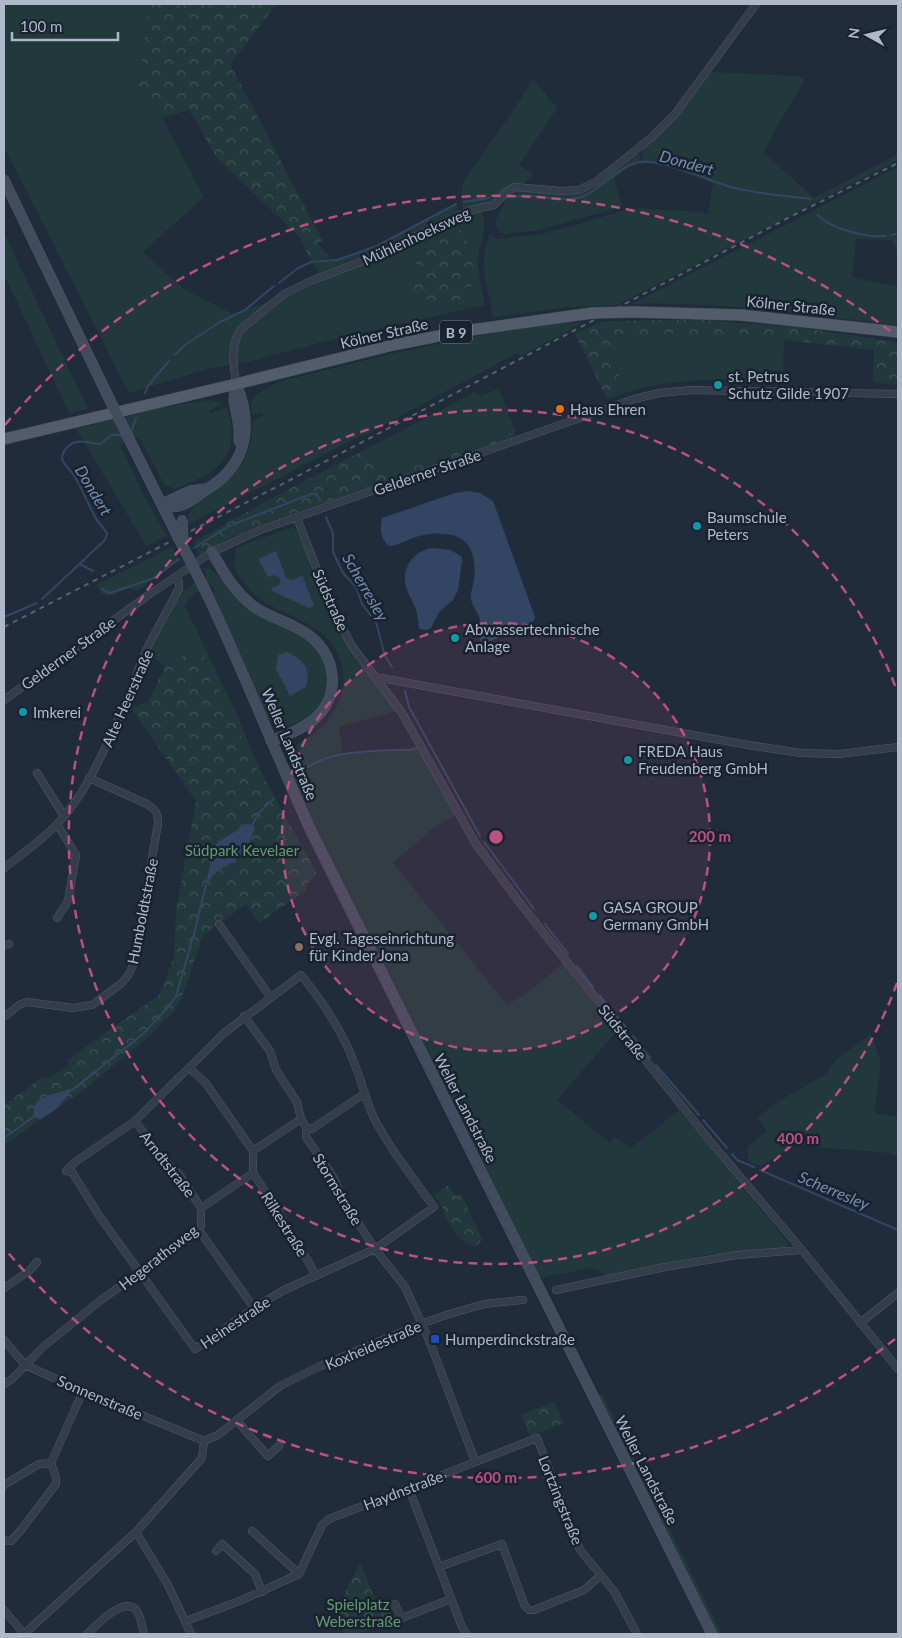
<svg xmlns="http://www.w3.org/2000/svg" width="902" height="1638" font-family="Lato,sans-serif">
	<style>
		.grass { fill: #22393c; fill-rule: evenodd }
		.forest { fill: url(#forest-crowns) }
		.water { fill: #324664 }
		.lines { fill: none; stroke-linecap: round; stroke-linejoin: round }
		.stream { stroke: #324664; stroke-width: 2 }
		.minor-casing { stroke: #4f5866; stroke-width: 8 }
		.secondary-casing { stroke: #4f5866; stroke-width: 11 }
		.primary-casing { stroke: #3d4755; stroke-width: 12 }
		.minor { stroke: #343e4b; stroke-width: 7 }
		.secondary { stroke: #424c5f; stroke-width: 10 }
		.primary { stroke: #525c6c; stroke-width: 11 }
		.rail { stroke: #566173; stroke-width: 2; stroke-dasharray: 5 5; stroke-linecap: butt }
		.secondary-bridge-casing { stroke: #4f5866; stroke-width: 11; stroke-linecap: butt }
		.primary-bridge-casing { stroke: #3d4755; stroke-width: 12; stroke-linecap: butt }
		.secondary-bridge { stroke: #424c5f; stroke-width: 10 }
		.primary-bridge { stroke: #525c6c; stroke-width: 11 }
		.ring { fill: none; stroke: #bb5081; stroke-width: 2.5; stroke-dasharray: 9 6 }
		.culture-dot { fill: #0f9aa8; stroke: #192330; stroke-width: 2 }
		.food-dot { fill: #e8710a; stroke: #192330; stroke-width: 2 }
		.education-dot { fill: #8d6e63; stroke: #192330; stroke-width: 2 }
		.transit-dot { fill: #1a4fb4; stroke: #192330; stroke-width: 2 }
		.labels { text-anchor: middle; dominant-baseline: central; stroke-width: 5; stroke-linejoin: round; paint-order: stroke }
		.shield { fill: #192330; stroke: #828b9a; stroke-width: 1 }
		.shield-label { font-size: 14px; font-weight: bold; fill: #afb8c8 }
		.street-label { font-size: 15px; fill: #afb8c8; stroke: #192330 }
		.poi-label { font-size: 15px; fill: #afb8c8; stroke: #192330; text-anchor: start }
		.park-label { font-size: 15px; fill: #649a71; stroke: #192330 }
		.water-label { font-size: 16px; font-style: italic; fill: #748eb2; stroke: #192330 }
		.centre { fill: #bb5081; stroke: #192330; stroke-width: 2.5 }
		.ring-label { font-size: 15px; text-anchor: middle; font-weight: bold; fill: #bb5081; stroke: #192330; stroke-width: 5; stroke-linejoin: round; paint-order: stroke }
	</style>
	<defs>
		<pattern id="forest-crowns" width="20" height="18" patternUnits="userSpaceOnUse" patternTransform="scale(1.25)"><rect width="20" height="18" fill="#22393c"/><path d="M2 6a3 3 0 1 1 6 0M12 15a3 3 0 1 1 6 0" fill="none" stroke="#405457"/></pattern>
	</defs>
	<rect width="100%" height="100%" fill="#202c3b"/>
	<path class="grass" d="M4,4H151L148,9L137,98L162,118L204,197L143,252L184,289L233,314L297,293L324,280L399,249L475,212H481C490,228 479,242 478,258C477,274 483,290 485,305L326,341L248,362L211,368L129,393L4,147ZM419,274L462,288L464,298L402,286Z
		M710,72L797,76L804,80L763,152L814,198L898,154V160L617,305L569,307L493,317L483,266L485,250L490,234L496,239L537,235L570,227L632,208L690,211L708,214L713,183C695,177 655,159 638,164C629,166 621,173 614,178L622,207L534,231L504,234L498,230L495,222L504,203L505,196L511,191L521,189L577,192L636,154L640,155L641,161L644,160L642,154L643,148Z
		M533,79L557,108L519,165L534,174L522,185L493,202L463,209L461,195L464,180L515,108Z
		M898,167V231L891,233L892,236L898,235V256L892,239L889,240L856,239L852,278L898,286V325C810,315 721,301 632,304Z
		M456,203L458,211L378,250L319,273L311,261C318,260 331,260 337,259C376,250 422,223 456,203Z
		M4,233L88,409L69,413L4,274Z
		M584,322L521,356L517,353L365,435L364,434L187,525C188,496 222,491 237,471C249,456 252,439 253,420L264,416L262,412L255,415L252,414L251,401L255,396L278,382L395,353L502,331L562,323Z
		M717,336L784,340L783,380C729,379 677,377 625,393L611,352L613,337Z
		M499,389L515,431L387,476L372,446L475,392L481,396Z
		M209,400L223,403L209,411L210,413L227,408C243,457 216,474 174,489L164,484L139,437L120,445L144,496L167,536L146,546L76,429L160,408Z
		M292,527L297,531L301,537C314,572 326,607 345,640C360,665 379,688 397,711L339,727L343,754L394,751L408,749L417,745L456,815L435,827L393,863L507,1005L528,992L563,963L616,1032L557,1100L610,1143L614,1137L631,1148L679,1110L786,1240L789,1245L786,1248L706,1255L607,1276L598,1270L592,1268L540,1278L306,810L288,766L291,763C290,760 290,756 291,752C294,745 305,740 312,735C335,718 349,691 341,662C330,625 293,620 265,602C256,597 249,589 243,581C240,577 236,573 235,568C234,562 236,555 236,548Z
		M172,547L179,561L137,591C134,590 132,588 129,589C114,589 109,608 96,585Z
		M203,567L209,568C218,574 223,583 231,589C257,609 320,635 328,668C330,679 328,695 321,705C315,714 286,732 275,725C272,723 269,719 267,716L213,592L215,591L212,585C201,589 189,594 185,606L238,717L261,772L255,768L184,662L165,666L149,654L181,587L183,590L207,576Z
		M871,1034L881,1063L874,1113L898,1117V1157L888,1153L794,1145L761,1166L748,1161V1147L767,1131L757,1118L784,1098L825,1075L837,1059Z
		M532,1286H534L708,1634H706Z
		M603,1395L722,1634H717L597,1396Z"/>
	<path class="forest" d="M151,4H277L230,64L322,240L318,244L330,258L311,261L299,236L217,158L189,110L162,118L137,98L148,9Z
		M463,229L478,285L462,288L465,298L437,304L401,286L419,274L414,253Z
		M649,320H699L794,327L898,342V385L873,382L874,350L784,340L717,336L614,337L611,353L625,393L607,399L575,334L600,322Z
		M515,431L513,437L257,526L224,541L200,555L193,542L274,497L372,446L387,476Z
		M189,649L204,657L255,768L261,772L317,874L308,883L305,891L259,923L246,904L203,935L182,997L174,1011L146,1039L86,1088L4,1145V1105L40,1079L53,1076L70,1064L67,1060L159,995L174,957L176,911L196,801L131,708L148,702L165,666L184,662L181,651Z
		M448,1185L456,1196L462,1195L482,1239L476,1247L458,1238L444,1216V1210L434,1195Z
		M554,1402L564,1423L530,1436L521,1415Z
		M360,1562L385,1624L358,1634H344L336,1613Z"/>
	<path class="water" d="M468,491L480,493L493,501L535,617C531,629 522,627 512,631C501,636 494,641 482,643C477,635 481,629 480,621C479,612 472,607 471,599C470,594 473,586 474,580C477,555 470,534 442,534C434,533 426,534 419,536C408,539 400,545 389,546C380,539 380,528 382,518L455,493Z
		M430,548L451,550L462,557V561L458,590L453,600L439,612L431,628C428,630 423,631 419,628C418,621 418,612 414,605C412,599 408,594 406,587C401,569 412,553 430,548Z
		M276,551L286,578L293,580L301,576L303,577L314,606L309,608L272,591L271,589L280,584V578L275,575L268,577L258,559Z
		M287,652C304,660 311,668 306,687L290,696L276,669L278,655Z
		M247,824L252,825L255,827L249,845L242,855L233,862L215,872L206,885L213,850L218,842Z
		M71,1089L72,1090L56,1109L41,1119L34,1117C29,1095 56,1094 71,1089Z"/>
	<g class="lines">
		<path class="stream" d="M506,197C514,197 524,195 532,196C548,197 566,202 582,197C600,190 623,163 640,162C670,159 709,183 739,189C762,194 787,196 811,199
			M464,202L489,198
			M818,215C830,229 868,238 886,236
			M891,235L898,233
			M279,283L298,268L311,262L337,260L377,246L456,204
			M175,355L185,345L220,322L245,310L274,286
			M145,393L148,386L169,361
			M129,432L132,430L136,418
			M326,517L333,533V552L343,573L356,587L362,604L376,622L385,656L392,667
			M194,548L229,526L311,494H316L320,500
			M80,564L93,571
			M102,588L105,591L110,593L154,578L179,559
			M42,599L105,540L107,534C104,527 97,522 94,515C88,503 82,489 75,477C72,471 63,465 62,458C62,453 66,447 70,445C79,438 90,444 100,444L112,435H123
			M4,617L37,603
			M405,691L409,707L480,836
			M302,771C331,747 383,752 418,749
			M252,825L259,813L274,798
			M484,842L534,909
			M545,924L568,954
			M577,966L593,987
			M600,996L626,1027
			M633,1036L650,1058
			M656,1065L699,1115
			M72,1090L143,1034L169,1006L176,996L194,934L206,885
			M703,1120L727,1148
			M4,1138L33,1117
			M732,1154L737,1160L754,1167
			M760,1170L898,1230"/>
		<defs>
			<path id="minor" d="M236,384C234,364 229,347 241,329L284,294L313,280L363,261L470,210L494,205L506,192L515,187L561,191L579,190L597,181L652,137L675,114L756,4
				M297,518L333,611L352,646L402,713L476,844L523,907L710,1141L802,1250L898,1369
				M375,677L748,745L801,753L839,754L898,747
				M4,700L147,596L212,552L260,530L634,399L659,393L692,390L898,394
				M37,773L64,816
				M4,868C22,854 41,841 57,824C92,788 111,732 133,687C141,653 163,620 179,588V582L176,577
				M57,918L67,903L69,896L76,855L57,824
				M219,924L271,998
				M4,946L9,944
				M301,975C322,1001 341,1028 353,1060C361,1078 365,1099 374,1118C390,1149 413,1178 434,1207L375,1249L284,1290L254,1308L195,1349L100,1217L72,1172L66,1171L75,1162L135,1121L224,1033Z
				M244,1016L270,1051L276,1070L297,1102L301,1119
				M4,1017L19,1005L27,1002L73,1008L92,1005L122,983L129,974L133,965L158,824C158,813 156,810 147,804L89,778
				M189,1068L205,1082L253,1151
				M135,1121L163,1159L179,1174L201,1208
				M306,1127V1137L334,1178L342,1198L375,1249L405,1287L429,1340L475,1461
				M253,1173L280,1214L288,1232L308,1261L316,1276
				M199,1230L254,1308
				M4,1288L29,1271L37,1262
				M556,1290L665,1267L737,1255L802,1250
				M860,1323L898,1293
				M4,1340L25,1365L83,1391L204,1441
				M4,1384L12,1379L43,1347L101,1300L199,1230L201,1226V1208L253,1173V1151L301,1119L306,1127L312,1129L365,1093
				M237,1421L268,1456L279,1446
				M204,1441L218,1435L280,1386L318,1367L421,1324L446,1315L484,1304L523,1300
				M4,1485L39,1464L51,1463
				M409,1489L462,1627L466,1634
				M252,1531L299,1574
				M136,1532L168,1585L191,1634
				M4,1540L11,1541L21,1530L56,1484V1477L51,1463L83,1391
				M216,1551L222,1544L255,1574L262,1592
				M439,1567L502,1544L525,1606L529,1610H534L584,1590L601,1575
				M4,1610L24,1634
				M401,1618L395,1604L384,1609L389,1623L451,1599
				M186,1621L242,1600L299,1574L322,1525L329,1519L537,1438L580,1550L614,1591L637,1634
				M24,1634L136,1532L202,1458L204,1441
				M87,1634C96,1626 125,1594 137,1611C141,1617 142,1627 144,1634"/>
			<path id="secondary" d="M4,180L105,390
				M236,384L234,400L239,427V441
				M132,445L172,525
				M162,504C177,511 188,503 200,494C210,487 221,481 228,472C250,448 249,413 236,384
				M162,504L190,491L204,489
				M212,552C223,572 235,592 253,606C271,619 294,623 310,636C338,658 341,698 312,721C300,730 285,736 271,741
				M205,590C242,668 274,749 310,829L712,1634"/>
			<path id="primary" d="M634,312L741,315L898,332
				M4,439L236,384L393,345L464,331L592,313"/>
		</defs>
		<use href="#minor" class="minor-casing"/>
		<use href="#secondary" class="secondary-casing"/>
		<use href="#primary" class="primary-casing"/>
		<use href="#minor" class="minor"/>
		<use href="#secondary" class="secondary"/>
		<use href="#primary" class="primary"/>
		<path class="rail" d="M4,627L292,479L786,219L898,163"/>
		<defs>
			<path id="secondary-bridge" d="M105,390L132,445
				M182,520L183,540
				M172,525L205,590"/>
			<path id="primary-bridge" d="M592,313L634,312"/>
		</defs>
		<use href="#secondary-bridge" class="secondary-bridge-casing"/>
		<use href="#primary-bridge" class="primary-bridge-casing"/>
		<use href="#secondary-bridge" class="secondary-bridge"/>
		<use href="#primary-bridge" class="primary-bridge"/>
	</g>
	<circle cx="496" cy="837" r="214" fill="#bb5081" fill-opacity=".12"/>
	<g class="ring">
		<circle cx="496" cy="837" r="214"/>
		<path d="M897 983A427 427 0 1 1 897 691"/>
		<path d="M895 1339A641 641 0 0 1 5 1249M5 425A641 641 0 0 1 895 335"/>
	</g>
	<g class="culture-dot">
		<circle cx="718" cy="385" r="5"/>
		<circle cx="697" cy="526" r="5"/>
		<circle cx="455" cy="638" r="5"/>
		<circle cx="23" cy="712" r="5"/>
		<circle cx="628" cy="760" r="5"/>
		<circle cx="593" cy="916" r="5"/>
	</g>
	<circle class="food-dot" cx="560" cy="409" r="5"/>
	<circle class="education-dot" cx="299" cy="947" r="5"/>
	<rect class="transit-dot" x="430" y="1334" width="10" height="10" rx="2.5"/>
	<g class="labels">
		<rect class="shield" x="440" y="320.5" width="32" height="23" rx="4"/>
		<g class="shield-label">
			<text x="456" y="332">B 9</text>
		</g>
		<g class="street-label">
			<text transform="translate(416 236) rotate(-25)">Mühlenhoeksweg</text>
			<text transform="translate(791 305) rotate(6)">Kölner Straße</text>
			<text transform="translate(384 333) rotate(-13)">Kölner Straße</text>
			<text transform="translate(427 472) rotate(-19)">Gelderner Straße</text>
			<text transform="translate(331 600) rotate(66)">Südstraße</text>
			<text transform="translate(68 653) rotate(-36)">Gelderner Straße</text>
			<text transform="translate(127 698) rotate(-66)">Alte Heerstraße</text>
			<text transform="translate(290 744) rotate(67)">Weller Landstraße</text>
			<text transform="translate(142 911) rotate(-79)">Humboldtstraße</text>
			<text transform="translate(623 1032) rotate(51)">Südstraße</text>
			<text transform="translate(466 1108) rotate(63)">Weller Landstraße</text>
			<text transform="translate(168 1164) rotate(52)">Arndtstraße</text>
			<text transform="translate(338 1189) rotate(59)">Stormstraße</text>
			<text transform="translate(285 1224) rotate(58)">Rilkestraße</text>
			<text transform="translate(158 1257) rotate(-38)">Hegerathsweg</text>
			<text transform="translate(235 1322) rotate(-34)">Heinestraße</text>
			<text transform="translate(373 1345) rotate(-23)">Koxheidestraße</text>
			<text transform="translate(100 1397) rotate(23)">Sonnenstraße</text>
			<text transform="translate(647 1470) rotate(63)">Weller Landstraße</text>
			<text transform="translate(403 1490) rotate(-21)">Haydnstraße</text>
			<text transform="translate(561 1500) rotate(68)">Lortzingstraße</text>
		</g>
		<g class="poi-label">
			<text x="728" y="376">st. Petrus<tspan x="728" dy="17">Schutz Gilde 1907</tspan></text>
			<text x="570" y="409">Haus Ehren</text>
			<text x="707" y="517">Baumschule<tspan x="707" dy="17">Peters</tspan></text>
			<text x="465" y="629">Abwassertechnische<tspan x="465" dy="17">Anlage</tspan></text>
			<text x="33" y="712">Imkerei</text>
			<text x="638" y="751">FREDA Haus<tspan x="638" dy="17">Freudenberg GmbH</tspan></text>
			<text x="603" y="907">GASA GROUP<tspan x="603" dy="17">Germany GmbH</tspan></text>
			<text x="309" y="938">Evgl. Tageseinrichtung<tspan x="309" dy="17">für Kinder Jona</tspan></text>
			<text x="445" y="1339">Humperdinckstraße</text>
		</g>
		<g class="park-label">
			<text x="242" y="850">Südpark Kevelaer</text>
			<text x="358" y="1604">Spielplatz<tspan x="358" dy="17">Weberstraße</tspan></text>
		</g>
		<g class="water-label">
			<text transform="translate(687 162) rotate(15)">Dondert</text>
			<text transform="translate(94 490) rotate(59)">Dondert</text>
			<text transform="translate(366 587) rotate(60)">Scherresley</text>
			<text transform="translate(834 1190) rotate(23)">Scherresley</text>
		</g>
	</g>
	<circle cx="496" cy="837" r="8" class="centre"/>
	<g class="ring-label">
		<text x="710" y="842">200 m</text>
		<text x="798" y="1144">400 m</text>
		<text x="496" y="1483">600 m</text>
	</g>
	<rect width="902" height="1638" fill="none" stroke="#afb8c8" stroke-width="10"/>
	<g transform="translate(867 35) rotate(278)" stroke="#192330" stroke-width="4" paint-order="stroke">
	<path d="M0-4L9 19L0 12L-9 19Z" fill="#afb8c8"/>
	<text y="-8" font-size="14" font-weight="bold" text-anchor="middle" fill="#afb8c8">N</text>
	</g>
	<path d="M12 32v8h106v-8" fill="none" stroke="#afb8c8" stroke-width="2.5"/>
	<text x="20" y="32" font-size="15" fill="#afb8c8" stroke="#192330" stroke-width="4" paint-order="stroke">100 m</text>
</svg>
